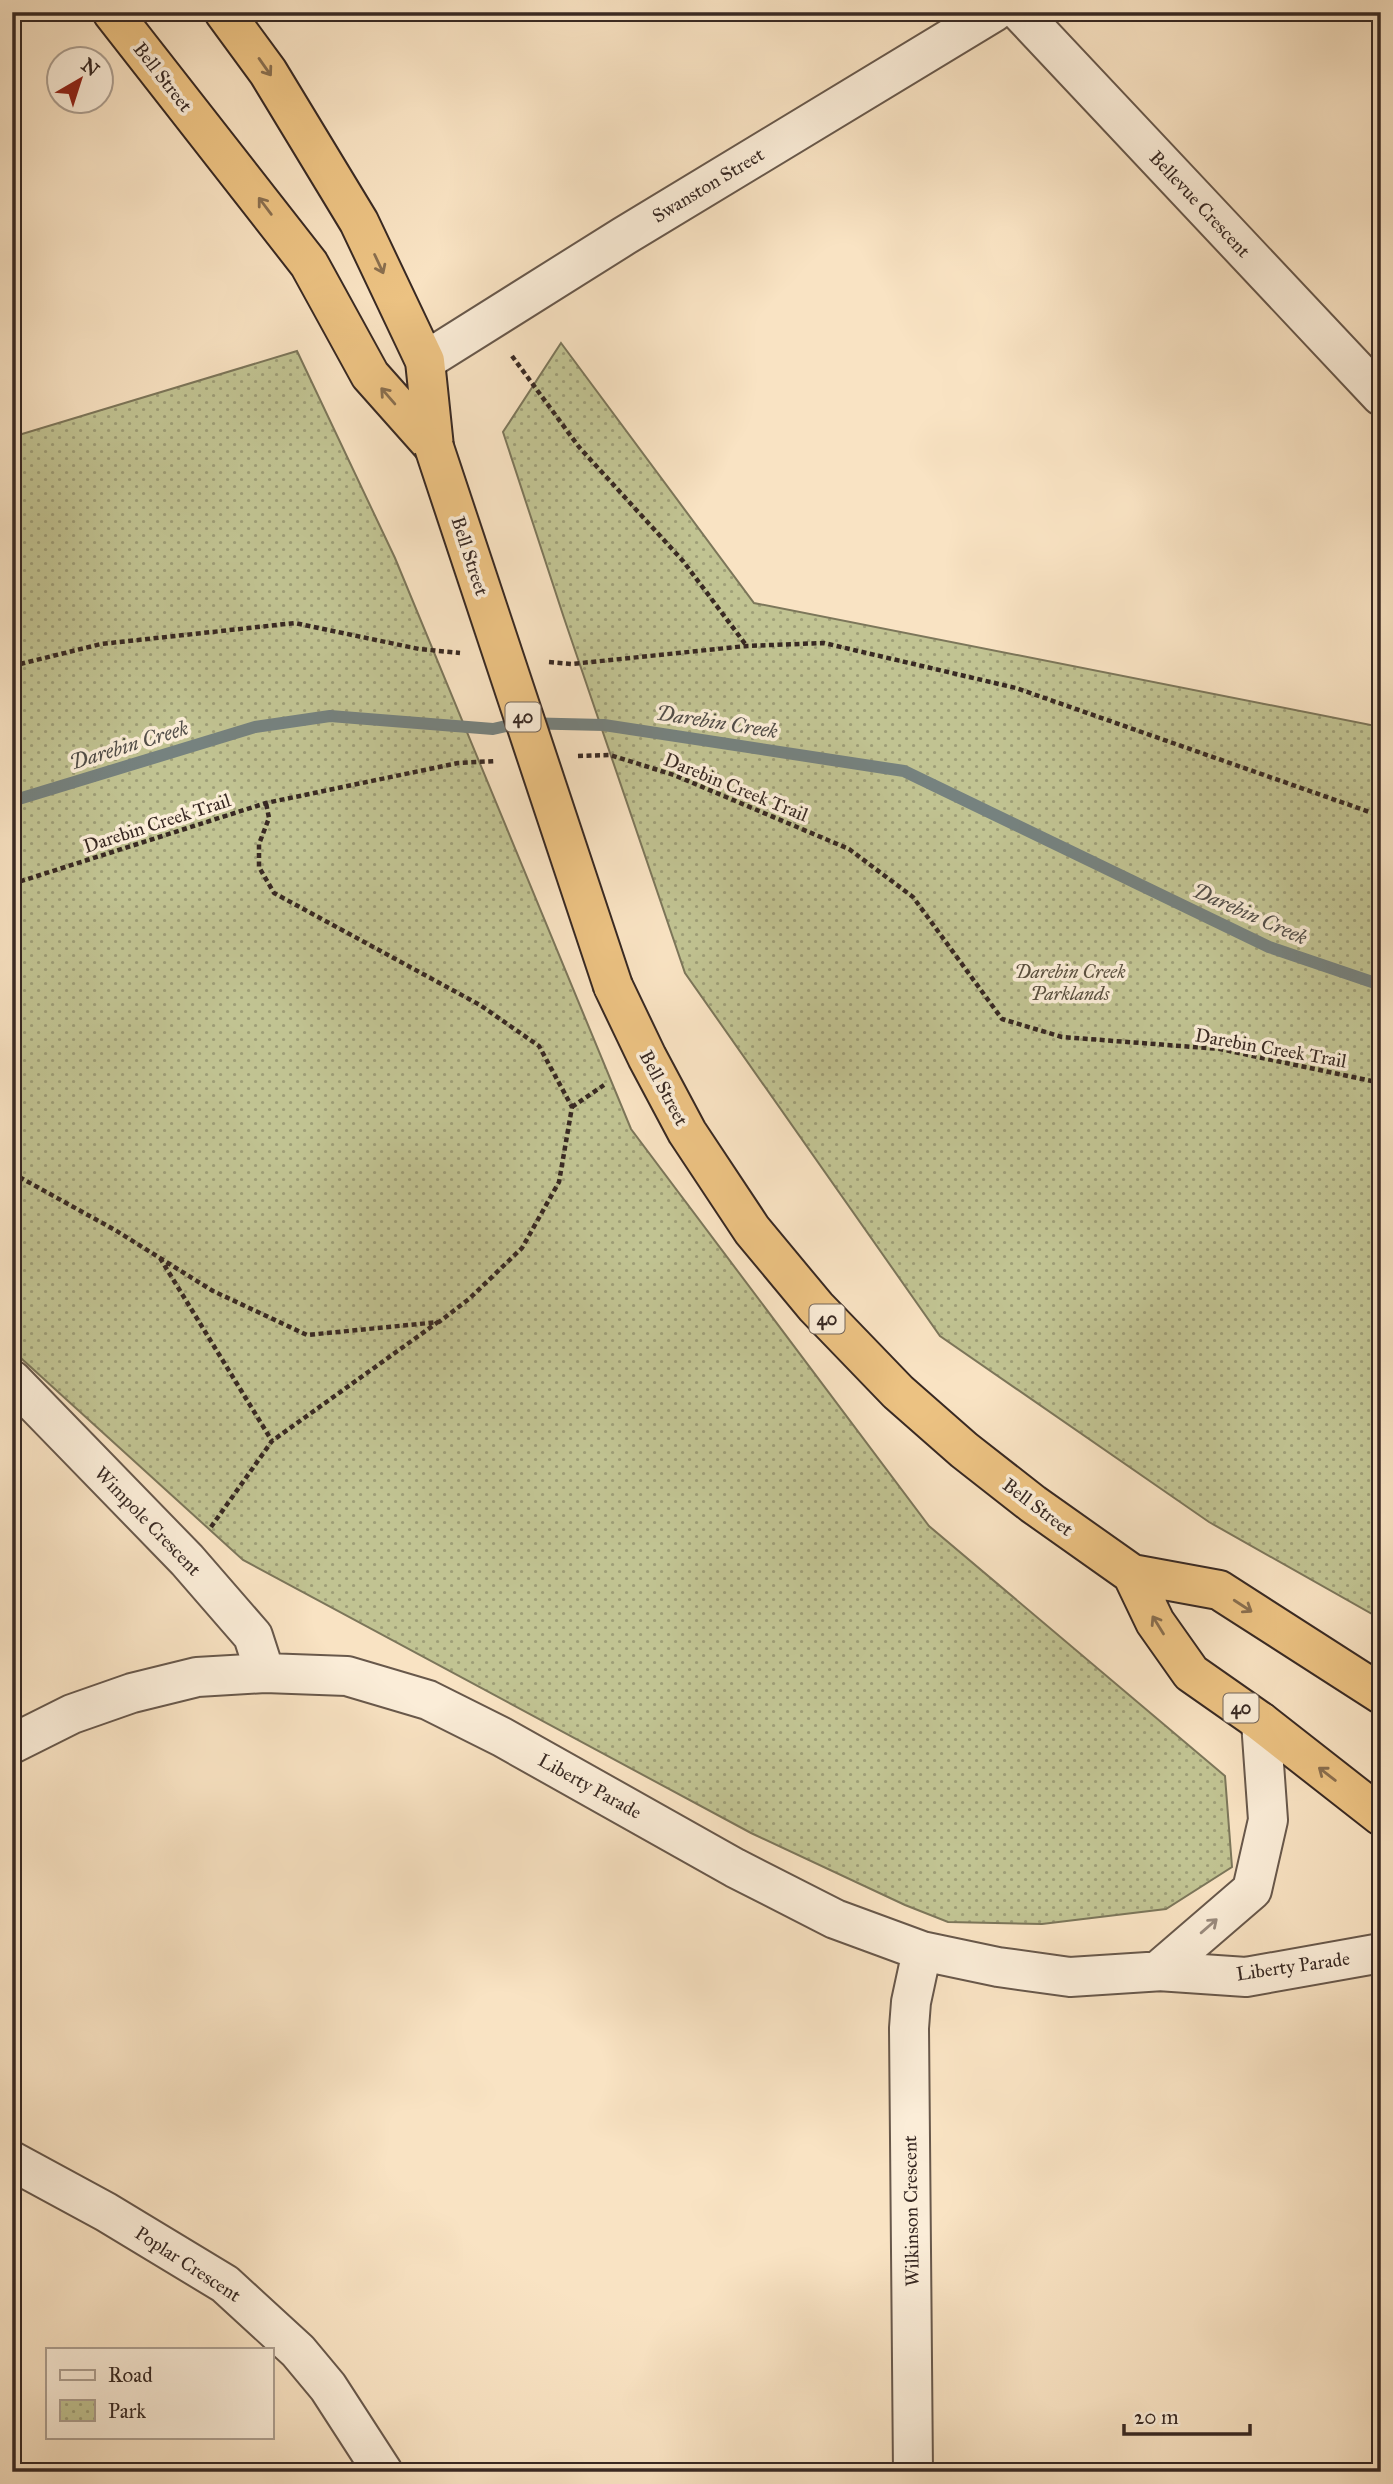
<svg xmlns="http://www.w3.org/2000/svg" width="1393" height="2484" font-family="'IM FELL Great Primer',serif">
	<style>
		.park { fill: url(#park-dots); stroke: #7c765a; stroke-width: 2 }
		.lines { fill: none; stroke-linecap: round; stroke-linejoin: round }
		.stream { stroke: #76827f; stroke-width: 12 }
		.minor-casing { stroke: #68584b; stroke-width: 42 }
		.trunk-casing { stroke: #382923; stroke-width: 42 }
		.path { stroke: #382923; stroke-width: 4.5; stroke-dasharray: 5 3.5; stroke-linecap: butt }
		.minor { stroke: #fbedd8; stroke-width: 38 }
		.trunk { stroke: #ecc282; stroke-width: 38 }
		.trunk-bridge-casing { stroke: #382923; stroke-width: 42; stroke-linecap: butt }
		.trunk-bridge { stroke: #ecc282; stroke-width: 38 }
		.oneway { stroke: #896e4e }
		.oneway2 { stroke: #9a8b7e }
		.labels { text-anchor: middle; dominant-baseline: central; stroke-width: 7; stroke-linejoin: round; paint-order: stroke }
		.shield { fill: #fbedd8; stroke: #726459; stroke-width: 2 }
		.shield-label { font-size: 18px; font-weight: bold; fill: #382923 }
		.street-label { font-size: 19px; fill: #382923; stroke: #fbedd8 }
		.park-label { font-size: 19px; font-style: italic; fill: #5a503f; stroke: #fbedd8 }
		.water-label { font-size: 21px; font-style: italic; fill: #524e49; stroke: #fbedd8 }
	</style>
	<defs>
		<pattern id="park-dots" width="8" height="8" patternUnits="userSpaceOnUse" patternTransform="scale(1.75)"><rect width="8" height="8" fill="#c1c392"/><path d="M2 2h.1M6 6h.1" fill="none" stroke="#9e9e77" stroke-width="1.8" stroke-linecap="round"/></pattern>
	</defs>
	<rect width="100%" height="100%" fill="#f9e3c3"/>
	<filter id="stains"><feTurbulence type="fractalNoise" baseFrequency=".00286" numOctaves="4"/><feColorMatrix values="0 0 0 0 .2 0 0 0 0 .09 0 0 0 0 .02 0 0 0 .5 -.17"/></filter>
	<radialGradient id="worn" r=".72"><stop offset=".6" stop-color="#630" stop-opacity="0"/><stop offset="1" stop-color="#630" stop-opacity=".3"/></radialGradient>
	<path class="park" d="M561,343L754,603L1381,727V1619L1209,1522L940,1336L685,973L564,618L503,432Z
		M297,351L395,558L631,1129L929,1526L1225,1776L1232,1867L1166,1909L1042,1924L948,1922L905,1905L751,1833L243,1560L12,1350V437Z"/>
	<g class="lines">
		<path class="stream" d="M12,801L255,727L330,716L493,729L519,723L604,725L904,771L1269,947L1381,985"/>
		<defs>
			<path id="minor" d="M1020,12L1381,396
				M425,361L624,236L994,12
				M12,1380L187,1560L253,1636L265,1673
				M12,1744L72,1714L132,1693L197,1677L265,1673L347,1676L428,1700L502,1737L735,1868L835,1919L922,1951L998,1967L1070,1977L1163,1971
				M1158,1971L1252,1890L1268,1820L1261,1722
				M1158,1971L1246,1977L1381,1953
				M12,2161L106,2212L225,2284L298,2351L328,2387L383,2472
				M913,2472L909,2028L911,2002L922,1951"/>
			<path id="trunk" d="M112,12L309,264L370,375L434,447
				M224,12L268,72L359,222L425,361L434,447
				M613,986L647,1057L687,1132L752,1230L816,1307L898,1392L964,1450L1033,1504L1132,1574L1219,1590L1381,1694
				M1132,1574L1155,1622L1191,1673L1261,1722L1381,1816"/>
		</defs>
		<use href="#minor" class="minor-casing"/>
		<use href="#trunk" class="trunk-casing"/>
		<path class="path" d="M512,356L579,447L683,561L746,645
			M549,662L572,664L746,646L824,643L1016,688L1381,816
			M12,666L101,644L295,623L419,649L460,653
			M578,756L610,755L674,775L849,849L913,897L1002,1019L1062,1037L1220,1049L1381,1083
			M12,884L266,803L458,763L496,761
			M572,1107L604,1085
			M12,1173L115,1230L213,1291L307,1335L439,1322L469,1299L522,1248L559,1182L572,1107L539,1046L480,1005L274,893L259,867V844L269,818L266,803
			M160,1258L272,1441
			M211,1527L272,1441L438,1322"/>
		<use href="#minor" class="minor"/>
		<use href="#trunk" class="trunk"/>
		<defs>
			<path id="trunk-bridge" d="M434,447L613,986"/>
		</defs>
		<use href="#trunk-bridge" class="trunk-bridge-casing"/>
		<use href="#trunk-bridge" class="trunk-bridge"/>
	</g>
	<defs><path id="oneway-shaft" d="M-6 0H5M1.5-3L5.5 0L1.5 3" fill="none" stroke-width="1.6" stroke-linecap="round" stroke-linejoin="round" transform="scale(1.75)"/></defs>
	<g class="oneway">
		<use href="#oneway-shaft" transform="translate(265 67) rotate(55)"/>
		<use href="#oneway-shaft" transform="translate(265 206) rotate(-127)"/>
		<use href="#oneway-shaft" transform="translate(379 264) rotate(65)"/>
		<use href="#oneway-shaft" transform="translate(388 396) rotate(-131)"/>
		<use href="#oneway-shaft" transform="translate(1243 1606) rotate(33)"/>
		<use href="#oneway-shaft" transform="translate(1158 1625) rotate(-122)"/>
		<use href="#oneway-shaft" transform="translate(1327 1774) rotate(-142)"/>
	</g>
	<use class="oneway2" href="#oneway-shaft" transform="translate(1209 1926) rotate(-41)"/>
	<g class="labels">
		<g class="shield">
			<rect x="505.5" y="702.5" width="35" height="29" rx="5"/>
			<rect x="809.5" y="1304.5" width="35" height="29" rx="5"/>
			<rect x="1223.5" y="1693.5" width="35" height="29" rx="5"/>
		</g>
		<g class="shield-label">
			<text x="523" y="717">40</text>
			<text x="827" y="1319">40</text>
			<text x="1241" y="1708">40</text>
		</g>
		<g class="street-label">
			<text transform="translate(163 77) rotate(52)">Bell Street</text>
			<text transform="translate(708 185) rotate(-31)">Swanston Street</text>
			<text transform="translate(1200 204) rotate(47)">Bellevue Crescent</text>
			<text transform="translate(470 556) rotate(72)">Bell Street</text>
			<text transform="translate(736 787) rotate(22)">Darebin Creek Trail</text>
			<text transform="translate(157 823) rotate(-18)">Darebin Creek Trail</text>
			<text transform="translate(1271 1048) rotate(10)">Darebin Creek Trail</text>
			<text transform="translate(664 1088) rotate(62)">Bell Street</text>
			<text transform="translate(1038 1507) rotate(37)">Bell Street</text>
			<text transform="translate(148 1521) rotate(46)">Wimpole Crescent</text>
			<text transform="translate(590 1786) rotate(29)">Liberty Parade</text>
			<text transform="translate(1293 1966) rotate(-8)">Liberty Parade</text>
			<text transform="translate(911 2211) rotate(-91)">Wilkinson Crescent</text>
			<text transform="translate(188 2264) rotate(33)">Poplar Crescent</text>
		</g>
		<g class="park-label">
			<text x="1070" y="971">Darebin Creek<tspan x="1070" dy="22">Parklands</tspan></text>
		</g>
		<g class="water-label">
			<text transform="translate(717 722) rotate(9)">Darebin Creek</text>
			<text transform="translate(129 745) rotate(-17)">Darebin Creek</text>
			<text transform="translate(1250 914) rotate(24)">Darebin Creek</text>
		</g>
	</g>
	<rect width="1393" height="2484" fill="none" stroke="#f9e3c3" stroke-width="42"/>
	<rect x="14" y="14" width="1365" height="2456" fill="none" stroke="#382923" stroke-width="3.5"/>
	<rect x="21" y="21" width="1351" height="2442" fill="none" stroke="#382923" stroke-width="2"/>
	<rect x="46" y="2348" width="228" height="91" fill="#fbedd8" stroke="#ad9f90" stroke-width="2"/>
	<rect x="60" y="2370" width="35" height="10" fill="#fbedd8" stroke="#ad9f90" stroke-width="2"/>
	<text x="108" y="2382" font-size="21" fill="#382923">Road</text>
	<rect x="60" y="2400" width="35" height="21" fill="url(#park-dots)" stroke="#ad9f90" stroke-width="2"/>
	<text x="108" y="2418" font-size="21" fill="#382923">Park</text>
	<g transform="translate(80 80) rotate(39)"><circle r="33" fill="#fbedd8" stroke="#ad9f90" stroke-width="2"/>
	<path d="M0-5L12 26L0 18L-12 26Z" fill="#8f2418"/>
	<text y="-10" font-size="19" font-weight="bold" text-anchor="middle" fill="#382923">N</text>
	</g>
	<path d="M1124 2424v10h126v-10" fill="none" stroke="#382923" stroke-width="3.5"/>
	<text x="1134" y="2424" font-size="21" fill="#382923" stroke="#fbedd8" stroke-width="5" paint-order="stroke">20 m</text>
	<rect width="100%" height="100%" filter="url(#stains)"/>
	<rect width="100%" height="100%" fill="url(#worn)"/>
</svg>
